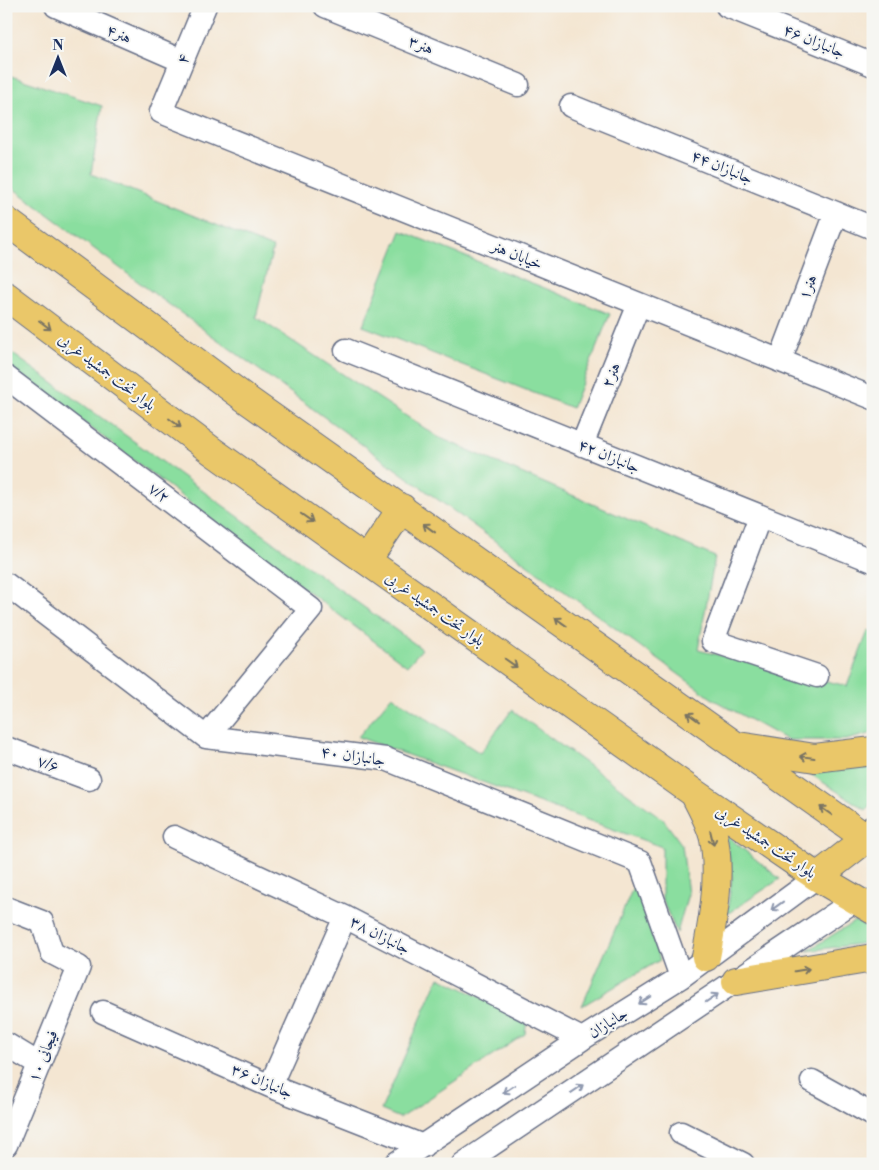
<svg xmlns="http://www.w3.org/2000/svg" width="879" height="1170" font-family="'Libre Bodoni',Amiri,serif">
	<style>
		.green { fill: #8ade9f; stroke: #52867e }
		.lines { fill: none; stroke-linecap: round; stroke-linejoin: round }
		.minor-casing { stroke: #676f87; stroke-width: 25 }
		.major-casing { stroke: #676f87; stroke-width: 30 }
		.minor { stroke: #fff; stroke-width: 22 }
		.major { stroke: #eac769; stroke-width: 28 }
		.oneway { stroke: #787363 }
		.oneway2 { stroke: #8d97ae }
		.labels { text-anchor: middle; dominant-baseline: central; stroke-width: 4; stroke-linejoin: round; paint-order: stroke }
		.street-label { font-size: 16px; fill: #1b2f5e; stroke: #f6f6f2 }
	</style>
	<rect width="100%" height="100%" fill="#f6f6f2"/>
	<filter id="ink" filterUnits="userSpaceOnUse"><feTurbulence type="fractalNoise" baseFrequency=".02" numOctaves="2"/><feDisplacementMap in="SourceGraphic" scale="10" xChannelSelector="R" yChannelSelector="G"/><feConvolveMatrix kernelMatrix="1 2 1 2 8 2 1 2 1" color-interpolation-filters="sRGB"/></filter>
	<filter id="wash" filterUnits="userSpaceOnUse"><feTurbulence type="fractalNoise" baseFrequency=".0096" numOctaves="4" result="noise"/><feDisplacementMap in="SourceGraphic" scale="20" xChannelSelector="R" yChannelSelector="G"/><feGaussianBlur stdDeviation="1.12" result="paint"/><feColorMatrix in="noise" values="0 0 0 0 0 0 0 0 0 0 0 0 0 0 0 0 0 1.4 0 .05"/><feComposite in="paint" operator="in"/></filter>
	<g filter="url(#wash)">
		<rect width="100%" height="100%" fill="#f4e6d2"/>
		<path class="green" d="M11,76L102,106L91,174L273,248L256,317L438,437L715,557L698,650L847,686L868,631L873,633V733L846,740H787L714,700L156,295L6,183V83Z
			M401,231L610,314L572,408L363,326Z
			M6,349L422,649L407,666L6,364Z
			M392,696L480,753L512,710L663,819L682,845L688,894L677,933L662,900V847L358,737Z
			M873,764V801L866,810L804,770Z
			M726,835L780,879L727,914L732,877Z
			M635,883L660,960L582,1006Z
			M855,921L873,930V942L807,951Z
			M439,977L527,1020L525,1034L400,1118L381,1110Z"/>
	</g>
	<g filter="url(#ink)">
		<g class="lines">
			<defs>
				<path id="minor" d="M56,6L182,61
					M205,6L161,112L873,398
					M325,6L518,85
					M727,6L873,65
					M571,106L873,228
					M346,350L873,561
					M780,361L836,213
					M6,377L311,609L206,737
					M582,445L639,304
					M760,516L713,641L817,676
					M6,584L206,737L386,759L640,862L681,977
					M6,748L89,779
					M174,837L345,917L582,1039
					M6,908L42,922L52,953L79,967L6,1145
					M103,1012L270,1086L423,1146
					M6,1044L39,1064
					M812,1081L873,1115
					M270,1086L345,917
					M681,1133L743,1164
					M395,1164L582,1039L681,977L817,877
					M463,1164L854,901"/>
				<path id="major" d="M6,221L249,401L873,843
					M6,296L212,451L694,793L817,877L873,910
					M367,560L402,508
					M738,746L815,758L873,751
					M694,793C701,807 711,824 714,839C721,877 713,920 706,957
					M817,877L866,839L873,830
					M736,981L873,958"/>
			</defs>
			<use href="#minor" class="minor-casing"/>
			<use href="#major" class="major-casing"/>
			<use href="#minor" class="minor"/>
			<use href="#major" class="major"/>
		</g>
		<defs><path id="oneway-shaft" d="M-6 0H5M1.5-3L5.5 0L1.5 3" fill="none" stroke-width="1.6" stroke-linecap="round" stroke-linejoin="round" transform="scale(1.25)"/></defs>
		<g class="oneway">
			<use href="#oneway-shaft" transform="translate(45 325) rotate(37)"/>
			<use href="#oneway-shaft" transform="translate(175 423) rotate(37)"/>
			<use href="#oneway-shaft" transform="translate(307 518) rotate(35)"/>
			<use href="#oneway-shaft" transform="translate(429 528) rotate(-144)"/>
			<use href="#oneway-shaft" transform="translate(561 622) rotate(-144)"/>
			<use href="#oneway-shaft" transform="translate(511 663) rotate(35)"/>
			<use href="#oneway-shaft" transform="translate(693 717) rotate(-144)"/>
			<use href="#oneway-shaft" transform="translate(807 757) rotate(-172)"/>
			<use href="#oneway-shaft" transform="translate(826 811) rotate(-145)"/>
			<use href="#oneway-shaft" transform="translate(712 838) rotate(76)"/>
			<use href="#oneway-shaft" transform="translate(802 970) rotate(-10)"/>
		</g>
		<g class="oneway2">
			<use href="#oneway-shaft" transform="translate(777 906) rotate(144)"/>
			<use href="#oneway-shaft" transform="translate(712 998) rotate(-34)"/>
			<use href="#oneway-shaft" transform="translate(645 1000) rotate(148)"/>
			<use href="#oneway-shaft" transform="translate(509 1089) rotate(146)"/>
			<use href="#oneway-shaft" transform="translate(577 1089) rotate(-34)"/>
		</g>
	</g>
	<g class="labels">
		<g class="street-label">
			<text transform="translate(119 34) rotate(23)">هنر۴</text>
			<text transform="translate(814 41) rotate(22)">۴۶ جانبازان</text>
			<text transform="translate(421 45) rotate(22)">هنر۳</text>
			<text transform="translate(183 59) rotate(-67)">۴</text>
			<text transform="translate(722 167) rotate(22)">۴۴ جانبازان</text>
			<text transform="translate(517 255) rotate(22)">خیابان هنر</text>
			<text transform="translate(808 287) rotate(-69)">هنر۱</text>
			<text transform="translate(107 372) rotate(37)">بلوار تخت جمشید غربی</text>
			<text transform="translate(611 375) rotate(-68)">هنر۲</text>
			<text transform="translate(609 456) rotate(22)">۴۲ جانبازان</text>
			<text transform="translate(159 493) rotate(37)">۷/۲</text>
			<text transform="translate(435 609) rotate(35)">بلوار تخت جمشید غربی</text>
			<text transform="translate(353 756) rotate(8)">۴۰ جانبازان</text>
			<text transform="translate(48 764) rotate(21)">۷/۶</text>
			<text transform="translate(766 842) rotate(34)">بلوار تخت جمشید غربی</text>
			<text transform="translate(380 935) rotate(27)">۳۸ جانبازان</text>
			<text transform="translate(608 1023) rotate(-32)">جانبازان</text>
			<text transform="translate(43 1056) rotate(-68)">فیجانی ۱۰</text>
			<text transform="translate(262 1081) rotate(23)">۳۶ جانبازان</text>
		</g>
	</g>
	<rect width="879" height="1170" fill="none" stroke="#f6f6f2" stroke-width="25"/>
	<g transform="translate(58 58)" stroke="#f6f6f2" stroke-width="4" paint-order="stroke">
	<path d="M0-4L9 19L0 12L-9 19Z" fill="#1b2f5e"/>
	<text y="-8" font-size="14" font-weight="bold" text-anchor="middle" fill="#1b2f5e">N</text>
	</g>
</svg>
